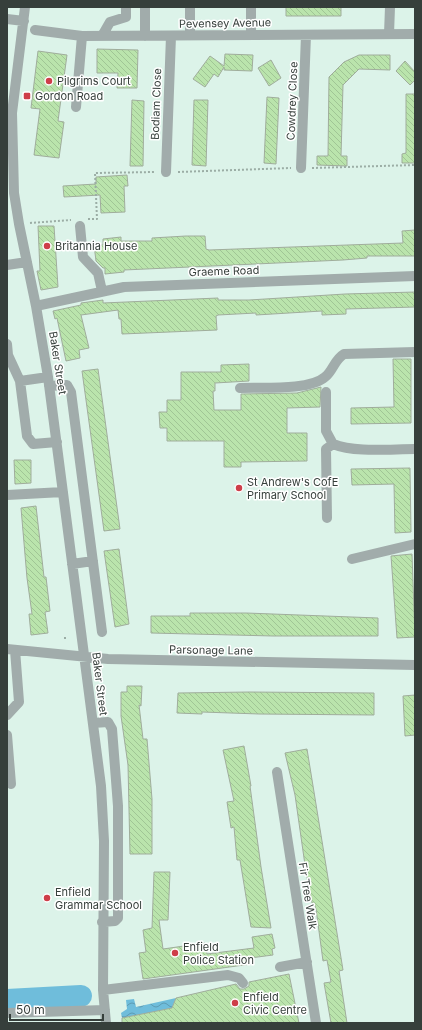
<svg xmlns="http://www.w3.org/2000/svg" width="422" height="1030" font-family="Inter,sans-serif">
	<style>
		.water { fill: url(#water-waves) }
		.lines { fill: none; stroke-linecap: round; stroke-linejoin: round }
		.river { stroke: #6fbddb; stroke-width: 22 }
		.building { fill: url(#building-back-hatch); stroke: #a0ad9c }
		.path { stroke: #9bada5; stroke-width: 2; stroke-dasharray: 2 2; stroke-linecap: butt }
		.minor { stroke: #a1acab; stroke-width: 10 }
		.poi-dot { fill: #ce3e49; stroke: #fff; stroke-width: 1.5 }
		.labels { text-anchor: middle; dominant-baseline: central; stroke-width: 3; stroke-linejoin: round; paint-order: stroke }
		.street-label { font-size: 11px; fill: #363f3b; stroke: #fff }
		.poi-label { font-size: 11px; fill: #363f3b; stroke: #fff; text-anchor: start }
	</style>
	<defs>
		<pattern id="water-waves" width="16" height="10" patternUnits="userSpaceOnUse"><rect width="16" height="10" fill="#6fbddb"/><path d="M0 5q4-4 8 0t8 0" fill="none" stroke="#5c9bb3"/></pattern>
		<pattern id="building-back-hatch" width="6" height="6" patternUnits="userSpaceOnUse"><rect width="6" height="6" fill="#bae4ac"/><path d="M-1 5l2 2M0 0l6 6M5-1l2 2" fill="none" stroke="#a0c595"/></pattern>
	</defs>
	<rect width="100%" height="100%" fill="#dcf3e9"/>
	<path class="water" d="M176,998L172,1008L139,1015L123,1023L121,1013L127,1009L126,1000L134,999L136,1007Z"/>
	<g class="lines">
		<path class="river" d="M7,1000L81,996"/>
	</g>
	<path class="building" d="M286,7H341V16H286Z
		M97,49L138,50L137,88H117L118,73H97Z
		M38,51L67,55L58,121L64,122L59,158L34,155L40,109L31,108Z
		M225,54L253,55L252,71L224,70V67L218,77L214,74L205,87L193,79L210,56L224,66Z
		M359,55H390V70L359,69L343,85L341,156H347V166L317,165V156H328L329,77L344,62Z
		M271,60L281,78L269,86L258,68Z
		M405,61L415,72V80L410,85L396,71Z
		M406,94H415V163H402V154L406,153Z
		M267,97L279,98L276,164L264,163Z
		M132,100L144,101L143,166H130Z
		M194,100H208L206,166L192,165Z
		M127,175L128,186H124L125,212L101,213L100,195L64,197L63,186L96,184V177Z
		M38,226H54L58,287L41,290L37,271H40Z
		M415,230V256H367V258L343,260L124,270V272L105,274V268H103L96,261L94,245H103V239L121,237V241H152V238L186,236H205L206,249L209,250L403,243L402,231Z
		M415,292V307L346,309V314L322,315V311L256,315V313L218,315L216,316L217,330L122,334L121,319H119L118,310L81,315L89,348L79,350L80,358L66,361L57,318L55,319L53,311L81,305V303L103,300V303L218,298V300H249L345,294Z
		M393,359H411V423L351,424V408L394,407Z
		M249,364V381L215,383V391H213L214,410H241V394L297,393L321,387L320,407L287,408V433H307V461L241,462V467H224V441H167V428H160L159,412H167V400H181V372H221V365Z
		M98,369L120,529L104,531L82,371Z
		M14,460H31V483L15,484Z
		M410,468L411,532L395,533L394,484L352,485L351,469Z
		M36,506L44,577H46L50,611L45,612L48,633L31,635L29,614H32L27,578L21,508Z
		M119,549L129,624L115,627L104,551Z
		M412,554L415,637L397,638L391,556Z
		M190,613H246L378,618V636H273L151,633V616H190Z
		M127,686H142L141,706L139,705L143,739H147L152,799V854H130L128,765L121,716V692H127Z
		M249,692L374,693V715L259,714L202,712V714L177,713L178,693Z
		M415,695V735L405,736L403,696Z
		M244,746L251,786H250L261,867L271,928L251,927L240,860H237L234,827L231,828L227,802L234,801L223,750Z
		M307,749L343,970L339,971L347,1023H331L324,983L331,982L327,960L323,961L316,909L314,903H312L306,872L295,795L285,753Z
		M154,872H170L168,920H159L163,949L205,943L207,954L254,948L252,937L272,934L275,948L272,949L273,955L250,958L251,964L143,979L139,953L146,952L143,930L152,928Z
		M289,974L299,1023H122V1018L172,1008L176,998L236,984L240,989H244L249,986V982Z"/>
	<g class="lines">
		<path class="path" d="M312,168L415,165
			M178,172L291,168
			M88,219H97L95,173L155,172
			M30,223L71,220
			M64,638H67"/>
		<path class="minor" d="M25,7L12,113L14,193L19,224L36,306L48,377L101,786L104,841L103,990L106,1023
			M7,19L24,21
			M35,30L82,36L415,34
			M389,34L390,7
			M190,35V7
			M251,35V7
			M102,36L110,22L126,17V7
			M145,36V7
			M76,107L82,36
			M301,168L306,35
			M166,172L171,36
			M80,226L83,257L98,273L102,291
			M7,265L27,262
			M36,306L124,287L415,276
			M7,344L8,355L20,381L27,436L33,444L57,442
			M20,381L48,377
			M49,386L67,385L71,392L102,632
			M240,388C262,387 309,391 325,377C333,371 334,360 344,354L415,352
			M326,392V431L333,444C355,453 390,449 415,449
			M7,495L63,492
			M327,518L326,449L333,444
			M352,559L415,544
			M72,564L93,561
			M7,649L108,659L415,665
			M7,715L19,702L15,650
			M93,723L108,722L112,729L118,806V918L115,921L102,922
			M7,735L11,784
			M277,772L316,1023
			M280,967L307,962
			M103,990L228,975L239,978L243,983
			M7,1013L105,1010"/>
	</g>
	<g class="poi-dot">
		<circle cx="49" cy="81" r="4"/>
		<rect x="23" y="92" width="8" height="8" rx="2"/>
		<circle cx="47" cy="246" r="4"/>
		<circle cx="239" cy="488" r="4"/>
		<circle cx="47" cy="898" r="4"/>
		<circle cx="175" cy="953" r="4"/>
		<circle cx="235" cy="1003" r="4"/>
	</g>
	<g class="labels">
		<g class="street-label">
			<text transform="translate(225 23) rotate(-1)">Pevensey Avenue</text>
			<text transform="translate(292 101) rotate(-88)">Cowdrey Close</text>
			<text transform="translate(156 104) rotate(-88)">Bodiam Close</text>
			<text transform="translate(224 271) rotate(-2)">Graeme Road</text>
			<text transform="translate(58 363) rotate(81)">Baker Street</text>
			<text transform="translate(211 650) rotate(1)">Parsonage Lane</text>
			<text transform="translate(100 684) rotate(83)">Baker Street</text>
			<text transform="translate(308 896) rotate(81)">Fir Tree Walk</text>
		</g>
		<g class="poi-label">
			<text x="57" y="81">Pilgrims Court</text>
			<text x="35" y="96">Gordon Road</text>
			<text x="55" y="246">Britannia House</text>
			<text x="247" y="482">St Andrew's CofE<tspan x="247" dy="13">Primary School</tspan></text>
			<text x="55" y="892">Enfield<tspan x="55" dy="13">Grammar School</tspan></text>
			<text x="183" y="947">Enfield<tspan x="183" dy="13">Police Station</tspan></text>
			<text x="243" y="997">Enfield<tspan x="243" dy="13">Civic Centre</tspan></text>
		</g>
	</g>
	<rect width="422" height="1030" fill="none" stroke="#363f3b" stroke-width="16"/>
	<path d="M10 1014v6h93v-6" fill="none" stroke="#363f3b" stroke-width="2"/>
	<text x="16" y="1014" font-size="12" fill="#363f3b" stroke="#ffffff" stroke-width="3" paint-order="stroke">50 m</text>
</svg>
